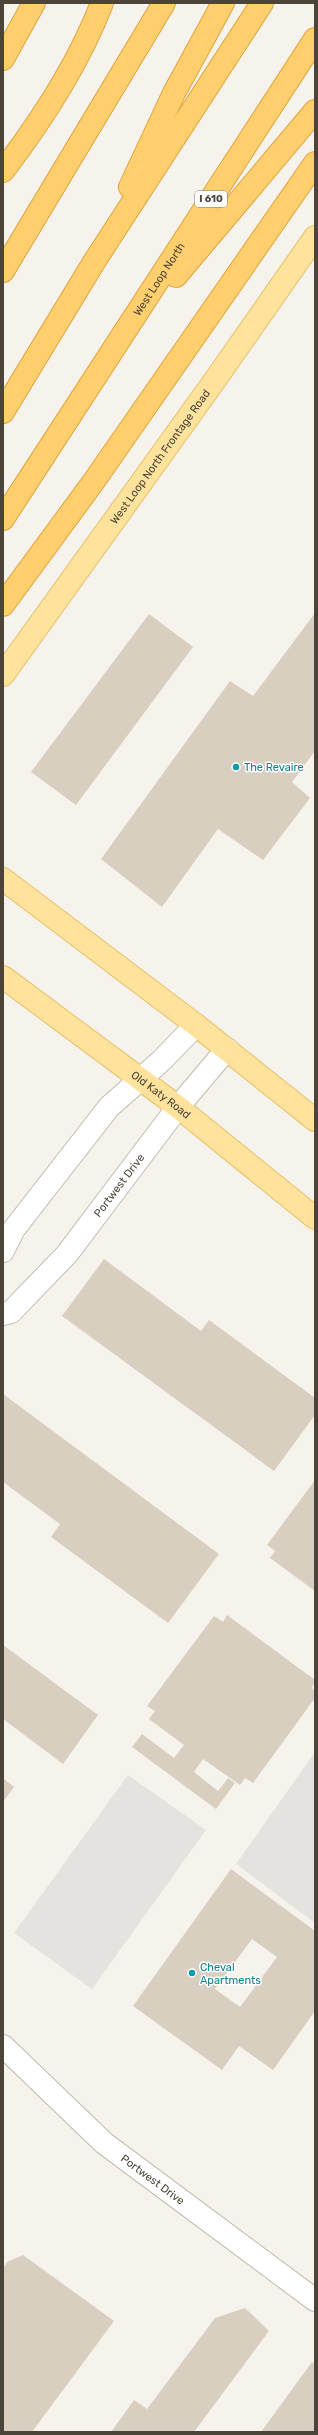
<svg xmlns="http://www.w3.org/2000/svg" width="318" height="2435" font-family="Rubik,sans-serif">
	<style>
		.parking { fill: #e5e3e0 }
		.building { fill: #d8cfc1; fill-rule: evenodd }
		.lines { fill: none; stroke-linecap: round; stroke-linejoin: round }
		.minor-casing { stroke: #c2bbae; stroke-width: 24 }
		.major-casing { stroke: #e6c16a; stroke-width: 24 }
		.highway-casing { stroke: #e0a43c; stroke-width: 24 }
		.minor { stroke: #fff; stroke-width: 22 }
		.major { stroke: #ffe39c; stroke-width: 22 }
		.highway { stroke: #ffcf6e; stroke-width: 22 }
		.culture-dot { fill: #0f9aa8; stroke: #fff; stroke-width: 1.5 }
		.labels { text-anchor: middle; dominant-baseline: central; stroke-width: 3; stroke-linejoin: round; paint-order: stroke }
		.shield { fill: #fff; stroke: #817c74; stroke-width: 1 }
		.shield-label { font-size: 10px; font-weight: bold; fill: #4b4439 }
		.street-label { font-size: 11px; fill: #4b4439; stroke: #fff }
		.culture-label { font-size: 11px; fill: #0d838f; stroke: #fff; text-anchor: start }
	</style>
	<rect width="100%" height="100%" fill="#f6f3ec"/>
	<path class="parking" d="M315,1752V1923L236,1864Z
		M128,1775L206,1830L92,1989L14,1933Z"/>
	<path class="building" d="M315,613V751L292,782L310,798L263,860L218,829L162,907L101,859L230,681L253,696Z
		M149,614L193,647L76,805L31,772Z
		M104,1259L201,1331L209,1320L315,1398V1415L274,1471L62,1316Z
		M3,1394L219,1554L168,1623L51,1537L60,1524L3,1482Z
		M315,1480V1591L270,1558L275,1551L267,1545Z
		M227,1615L315,1680L312,1688L315,1691V1698L253,1783L245,1778L240,1785L203,1759L194,1772L218,1791L228,1778L235,1783L216,1809L132,1747L142,1734L174,1758L184,1745L149,1719L155,1711L147,1706L214,1616L223,1622Z
		M3,1645L98,1715L63,1764L3,1719Z
		M3,1778L14,1787L3,1802Z
		M231,1869L315,1931V2011L273,2070L239,2046L222,2070L133,2006ZM252,1939L277,1957L240,2007L215,1989Z
		M23,2255L114,2321L32,2432H3V2268L7,2262Z
		M245,2308L269,2331L194,2432H111L134,2400L147,2409L215,2318Z
		M312,2362L315,2364V2432H261Z"/>
	<g class="lines">
		<defs>
			<g id="minor">
				<path d="M3,1251L14,1229L109,1107L161,1061L196,1025"/>
				<path id="s1" d="M3,1314L11,1312L67,1254L178,1107L227,1049"/>
				<path id="s2" d="M3,2046L104,2143L315,2300"/>
			</g>
			<g id="major">
				<path id="s3" d="M3,675L215,380L315,237"/>
				<path d="M3,879L196,1025L315,1120"/>
				<path id="s4" d="M3,977L178,1107L315,1218"/>
			</g>
			<g id="highway">
				<path d="M3,59L34,3"/>
				<path d="M3,171C42,120 79,63 102,3"/>
				<path d="M130,187L174,93L223,3"/>
				<path d="M3,271L164,3"/>
				<path d="M176,276L315,111"/>
				<path d="M3,412L94,262L262,3"/>
				<path id="s5" d="M3,519L315,39"/>
				<path d="M3,605L94,481L315,163"/>
			</g>
		</defs>
		<use href="#minor" class="minor-casing"/>
		<use href="#major" class="major-casing"/>
		<use href="#highway" class="highway-casing"/>
		<use href="#minor" class="minor"/>
		<use href="#major" class="major"/>
		<use href="#highway" class="highway"/>
	</g>
	<g class="culture-dot">
		<circle cx="236" cy="767" r="4"/>
		<circle cx="192" cy="1973" r="4"/>
	</g>
	<g class="labels">
		<rect class="shield" x="195" y="191" width="32" height="16" rx="3"/>
		<g class="shield-label">
			<text x="211" y="199">I 610</text>
		</g>
		<g class="street-label">
			<text stroke="none"><textPath href="#s5" startOffset="286">West Loop North</textPath></text>
			<text stroke="none"><textPath href="#s3" startOffset="269">West Loop North Frontage Road</textPath></text>
			<text stroke="none"><textPath href="#s4" startOffset="197">Old Katy Road</textPath></text>
			<text stroke="none"><textPath href="#s1" startOffset="175">Portwest Drive</textPath></text>
			<text stroke="none"><textPath href="#s2" startOffset="201">Portwest Drive</textPath></text>
		</g>
		<g class="culture-label">
			<text x="244" y="767">The Revaire</text>
			<text x="200" y="1967">Cheval<tspan x="200" dy="13">Apartments</tspan></text>
		</g>
	</g>
	<rect width="318" height="2435" fill="none" stroke="#4b4439" stroke-width="8"/>
</svg>
